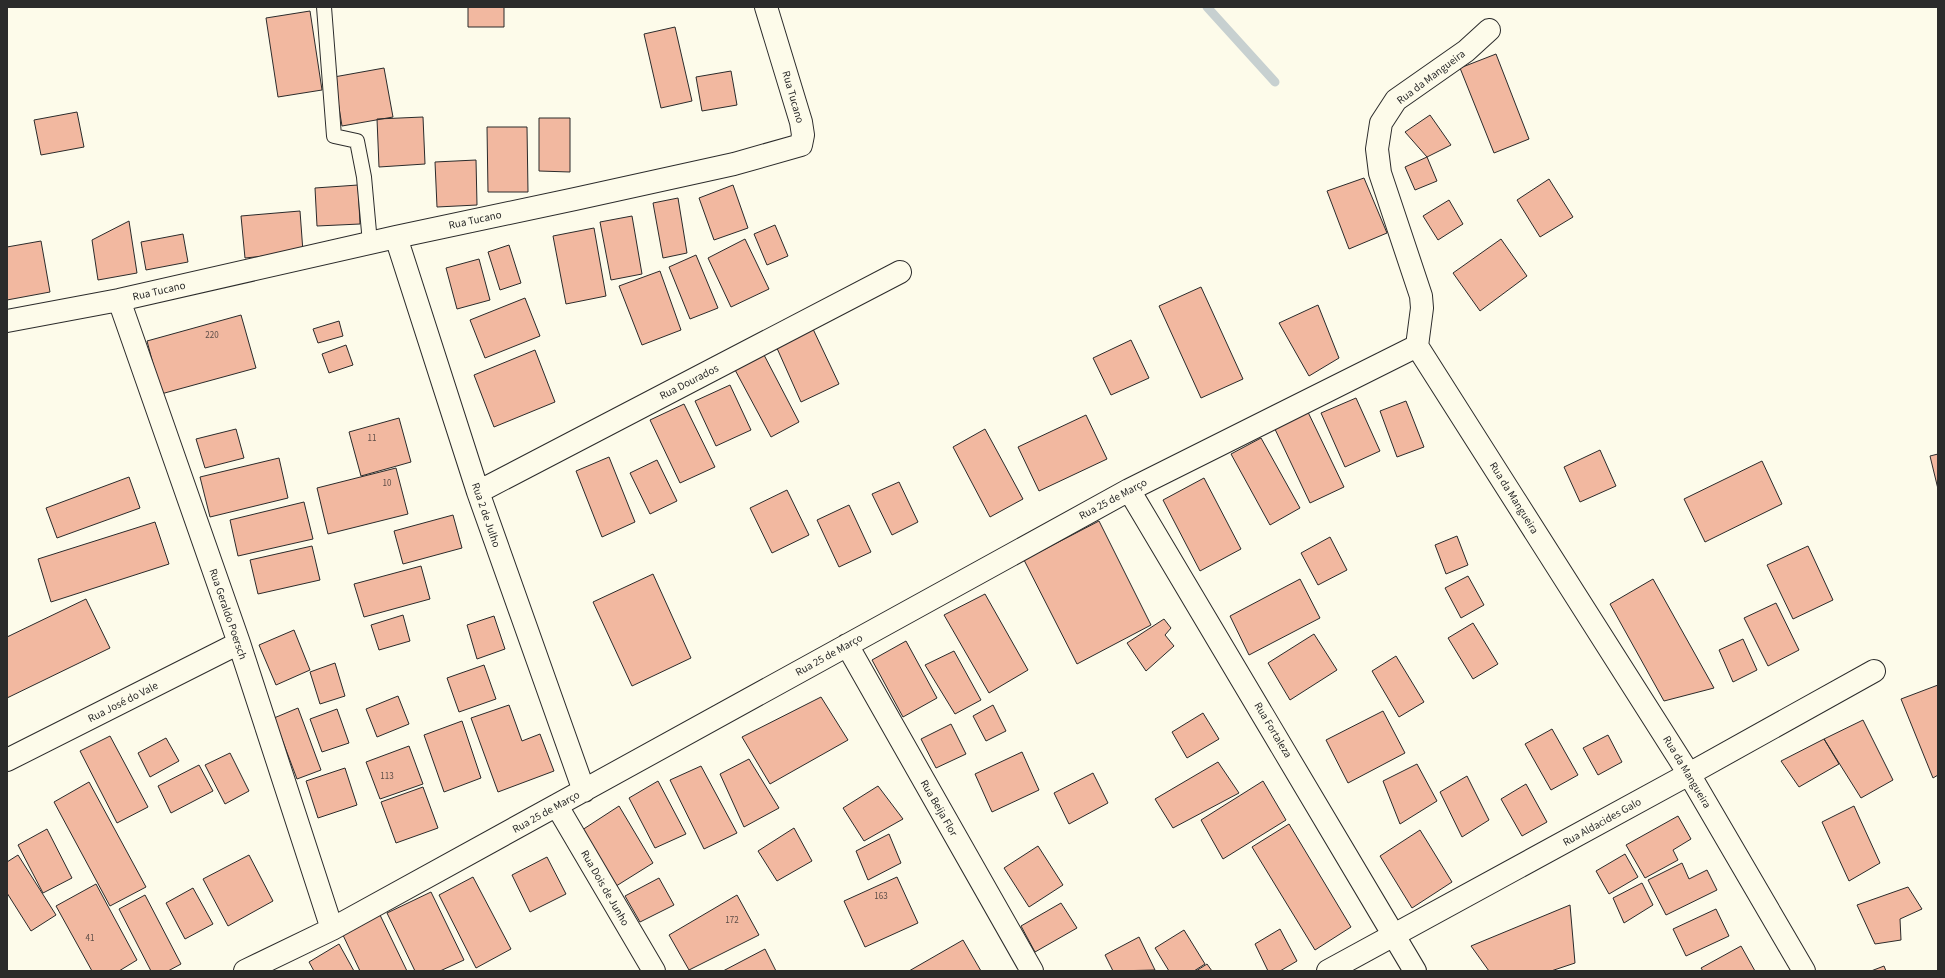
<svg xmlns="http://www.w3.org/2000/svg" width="1945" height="978" font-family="'Source Sans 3',sans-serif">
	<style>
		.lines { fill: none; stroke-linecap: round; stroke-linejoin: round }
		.stream { stroke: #c7d0d0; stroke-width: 9 }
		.building { fill: #f2b8a0; stroke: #2b2b2b }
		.service-casing { stroke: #2b2b2b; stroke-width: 16 }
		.minor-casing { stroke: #2b2b2b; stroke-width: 24 }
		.service { stroke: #fdfbea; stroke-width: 14 }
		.minor { stroke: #fdfbea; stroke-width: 22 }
		.labels { text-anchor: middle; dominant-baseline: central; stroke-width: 3; stroke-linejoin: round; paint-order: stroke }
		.number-label { font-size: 9px; fill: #5d4e48 }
		.street-label { font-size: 11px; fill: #2b2b2b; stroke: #fdfbea }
	</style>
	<rect width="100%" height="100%" fill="#fdfbea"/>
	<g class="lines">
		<path class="stream" d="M1207,7L1275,82"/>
	</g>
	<path class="building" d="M468,7H504V27H468Z
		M310,11L322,90L278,97L266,18Z
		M675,27L692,101L661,108L644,34Z
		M1496,54L1529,139L1494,153L1460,68Z
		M384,68L393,117L342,126L334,77Z
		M731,71L737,105L702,111L696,77Z
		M77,112L84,147L41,155L34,120Z
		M1430,115L1451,145L1427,157L1405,132Z
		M423,117L425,164L379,167L377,119Z
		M539,118H570V172L539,171Z
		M487,127H527L528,192H488Z
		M1427,157L1437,181L1415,190L1405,167Z
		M476,160L477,205L437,207L435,162Z
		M1364,178L1387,233L1349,249L1327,191Z
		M1549,179L1573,217L1540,237L1517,200Z
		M358,185L360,224L317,226L315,188Z
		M733,185L748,228L714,240L699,198Z
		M678,198L687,253L663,258L653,203Z
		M1449,200L1463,224L1438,240L1423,216Z
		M300,211L303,252L245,258L241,216Z
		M632,216L642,274L611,280L600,222Z
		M129,221L137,273L98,280L92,240Z
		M775,225L788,256L767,265L754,234Z
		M594,228L606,296L566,304L553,236Z
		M183,234L188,262L146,270L141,242Z
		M745,239L769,289L731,307L708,258Z
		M1501,239L1527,276L1480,311L1453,273Z
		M41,241L50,292L7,300V247Z
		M509,245L521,283L500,290L488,252Z
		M696,255L718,308L690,319L669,267Z
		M479,259L490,300L457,309L446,268Z
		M660,271L681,330L642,345L619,286Z
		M1201,287L1243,379L1201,398L1159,306Z
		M525,298L540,336L485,358L470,320Z
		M1318,305L1339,358L1309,376L1279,323Z
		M241,315L256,368L161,394L147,341Z
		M339,321L343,336L318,343L313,329Z
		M813,329L839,384L801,402L776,346Z
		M1131,340L1149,378L1111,395L1093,358Z
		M346,345L353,365L329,373L322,354Z
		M535,350L555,402L494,427L474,375Z
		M763,353L799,422L771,437L734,368Z
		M730,385L751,430L716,446L695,401Z
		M1356,398L1380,451L1345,467L1321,413Z
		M1406,401L1424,447L1397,457L1380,411Z
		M684,404L715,467L680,483L650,420Z
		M1306,408L1344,487L1310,503L1273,425Z
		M1086,415L1107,459L1039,491L1018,447Z
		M399,418L411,462L361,476L349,432Z
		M236,429L244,458L205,468L196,439Z
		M985,429L1023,499L990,517L953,447Z
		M1261,438L1300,508L1270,525L1231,454Z
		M1600,450L1616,486L1580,502L1564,467Z
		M1938,454V489L1930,456Z
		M609,457L635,522L602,537L576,471Z
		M279,458L288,498L210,517L200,477Z
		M657,460L677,501L650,514L630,473Z
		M1762,461L1782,504L1705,542L1684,499Z
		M396,468L408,514L328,534L317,488Z
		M129,477L140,508L57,538L46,508Z
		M1204,478L1241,549L1200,571L1163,500Z
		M899,482L918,522L892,535L872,494Z
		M787,490L809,535L772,553L750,508Z
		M304,502L313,539L238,556L230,520Z
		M849,505L871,552L839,567L817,520Z
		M453,515L462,548L403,564L394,531Z
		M1099,521L1151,625L1077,664L1024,560Z
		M155,522L169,564L51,602L38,559Z
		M1457,536L1468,565L1446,574L1435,545Z
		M1330,537L1347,570L1318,585L1301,553Z
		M312,546L320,580L258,594L250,560Z
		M1808,546L1833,600L1793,619L1767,565Z
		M421,566L430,599L364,617L354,584Z
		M653,574L691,658L632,686L593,602Z
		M1468,576L1484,605L1461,618L1445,588Z
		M1300,579L1320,618L1249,655L1230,616Z
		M1653,579L1714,688L1664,701L1610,604Z
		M985,594L1028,670L989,693L944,615Z
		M86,599L110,648L7,698V637Z
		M1776,603L1799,650L1768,666L1744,618Z
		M403,615L410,641L379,650L371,625Z
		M494,616L505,649L477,659L467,625Z
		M1164,619L1171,628L1165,635L1174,646L1146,671L1127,643Z
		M1473,623L1498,664L1473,679L1448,638Z
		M294,630L310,670L276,685L259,645Z
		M1314,634L1337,670L1290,700L1268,663Z
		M1743,639L1757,670L1733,682L1719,650Z
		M906,641L937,698L903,717L872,660Z
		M954,651L981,700L955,714L925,665Z
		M1396,656L1424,702L1399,717L1372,671Z
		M335,663L345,696L320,704L310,672Z
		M484,665L496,699L459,712L447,678Z
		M1938,685V775L1933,778L1901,699Z
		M398,696L409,724L377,737L366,709Z
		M821,697L848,740L770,784L742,737Z
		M509,705L522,741L540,734L554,771L498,792L471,718Z
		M993,705L1006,731L986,741L973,716Z
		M298,708L321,770L297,779L274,718Z
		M337,709L349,743L322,752L310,719Z
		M1383,711L1405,753L1348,783L1326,740Z
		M1203,713L1219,739L1187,758L1172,732Z
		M1863,720L1893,780L1861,798L1824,739Z
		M462,721L481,778L444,792L424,735Z
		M951,724L966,754L936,768L921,739Z
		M1552,729L1578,775L1551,790L1525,744Z
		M1608,735L1622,762L1598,775L1583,748Z
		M110,736L148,807L117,823L80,751Z
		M166,738L179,761L150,777L138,753Z
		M1824,739L1839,764L1799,787L1781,761Z
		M409,746L423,784L380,799L366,762Z
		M1022,752L1039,790L992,812L975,774Z
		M230,753L249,791L225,804L205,765Z
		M749,759L779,808L744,827L720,774Z
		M1218,762L1239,793L1173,828L1155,799Z
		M1417,764L1437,801L1400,824L1383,781Z
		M199,765L213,791L171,813L158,786Z
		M701,766L737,833L704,849L670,780Z
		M345,768L357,805L318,818L306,781Z
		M1093,773L1108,803L1069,824L1054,793Z
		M1467,776L1489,820L1462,837L1440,792Z
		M658,781L686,834L655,848L629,798Z
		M1263,781L1286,820L1223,859L1201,820Z
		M89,782L146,887L110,906L54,802Z
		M1526,784L1547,822L1522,836L1501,799Z
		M878,786L903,819L864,841L843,808Z
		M423,787L438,828L396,843L381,802Z
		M619,806L653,863L613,888L579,832Z
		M1854,806L1880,863L1849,881L1822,822Z
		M1678,816L1691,839L1673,850L1678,860L1645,878L1626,845Z
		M1289,824L1351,927L1315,950L1252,847Z
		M794,828L812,861L777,881L758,851Z
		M47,829L72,878L43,893L18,845Z
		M1420,830L1452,882L1412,908L1380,856Z
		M889,834L901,863L868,880L856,851Z
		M1038,846L1063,885L1029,907L1004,868Z
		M1625,854L1638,877L1609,894L1596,871Z
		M18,855L56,915L31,931L7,893V862Z
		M249,855L273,901L228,926L203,879Z
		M547,857L566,894L530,912L512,875Z
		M1682,863L1689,879L1707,870L1717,890L1666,915L1648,880Z
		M473,877L511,949L476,968L439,895Z
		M897,877L918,923L865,947L844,901Z
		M659,878L674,905L640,922L625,896Z
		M1642,883L1653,905L1624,923L1613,898Z
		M96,884L137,960L119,971H92L56,906Z
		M1908,887L1922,909L1900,919L1901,940L1875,944L1857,905Z
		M193,888L213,924L185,939L166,903Z
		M431,892L464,960L440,971H415L387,913Z
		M145,895L181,964L168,971H151L119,909Z
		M737,895L759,935L689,970L669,935Z
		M1061,903L1077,928L1035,952L1021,926Z
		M1570,905L1575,963L1551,971H1489L1471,946Z
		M1716,909L1729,936L1686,956L1673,929Z
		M380,915L407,971H360L342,933Z
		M1280,929L1297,961L1280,971H1268L1255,944Z
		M1184,930L1205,964L1194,971H1169L1155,948Z
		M1139,937L1155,970L1113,971L1105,955Z
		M963,940L981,971H909Z
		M339,944L354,971H314L309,962Z
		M1741,946L1755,971H1703L1701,968Z
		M765,949L776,971H723Z
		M1207,964L1212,971H1196Z
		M1884,966L1886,971H1871Z"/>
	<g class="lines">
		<defs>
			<path id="service" d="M324,7L334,136L357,141L364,177L370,243"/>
			<path id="minor" d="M1489,30L1466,51L1396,100L1381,123L1377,149L1380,173L1421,296L1422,308L1417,346L1689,774L1804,971
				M396,237L478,492L584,791
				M119,300L239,643L332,929
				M7,321L119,300L396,237L575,199L734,164L801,145L803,135L801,122L766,7
				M1129,490L1415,971
				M478,492L900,272
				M847,645L1032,971
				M7,760L239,643
				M557,806L654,971
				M245,971L332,929L1129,490L1417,346
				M1328,971L1689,774L1874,671"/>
		</defs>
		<use href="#service" class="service-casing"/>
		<use href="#minor" class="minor-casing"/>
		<use href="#service" class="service"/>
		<use href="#minor" class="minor"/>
	</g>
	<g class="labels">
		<g class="number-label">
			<text x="212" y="335">220</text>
			<text x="372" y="438">11</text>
			<text x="387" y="483">10</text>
			<text x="387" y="776">113</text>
			<text x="881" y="896">163</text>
			<text x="732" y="920">172</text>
			<text x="90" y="938">41</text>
		</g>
		<g class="street-label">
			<text transform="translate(1431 77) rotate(-37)">Rua da Mangueira</text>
			<text transform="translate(793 97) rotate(74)">Rua Tucano</text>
			<text transform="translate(475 220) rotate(-12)">Rua Tucano</text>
			<text transform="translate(159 291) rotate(-13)">Rua Tucano</text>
			<text transform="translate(689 382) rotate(-27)">Rua Dourados</text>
			<text transform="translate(1514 498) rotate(58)">Rua da Mangueira</text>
			<text transform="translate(1113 499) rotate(-28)">Rua 25 de Março</text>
			<text transform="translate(486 515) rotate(71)">Rua 2 de Julho</text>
			<text transform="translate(228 614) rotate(71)">Rua Geraldo Poersch</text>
			<text transform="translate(829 655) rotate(-29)">Rua 25 de Março</text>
			<text transform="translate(123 702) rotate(-27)">Rua José do Vale</text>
			<text transform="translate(1273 730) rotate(59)">Rua Fortaleza</text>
			<text transform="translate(1687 772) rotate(59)">Rua da Mangueira</text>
			<text transform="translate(939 808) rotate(60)">Rua Beija Flor</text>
			<text transform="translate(546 812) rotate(-29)">Rua 25 de Março</text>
			<text transform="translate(1602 822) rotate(-29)">Rua Aldacides Galo</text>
			<text transform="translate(605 888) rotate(60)">Rua Dois de Junho</text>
		</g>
	</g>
	<rect width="1945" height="978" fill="none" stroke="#2b2b2b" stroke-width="16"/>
</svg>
